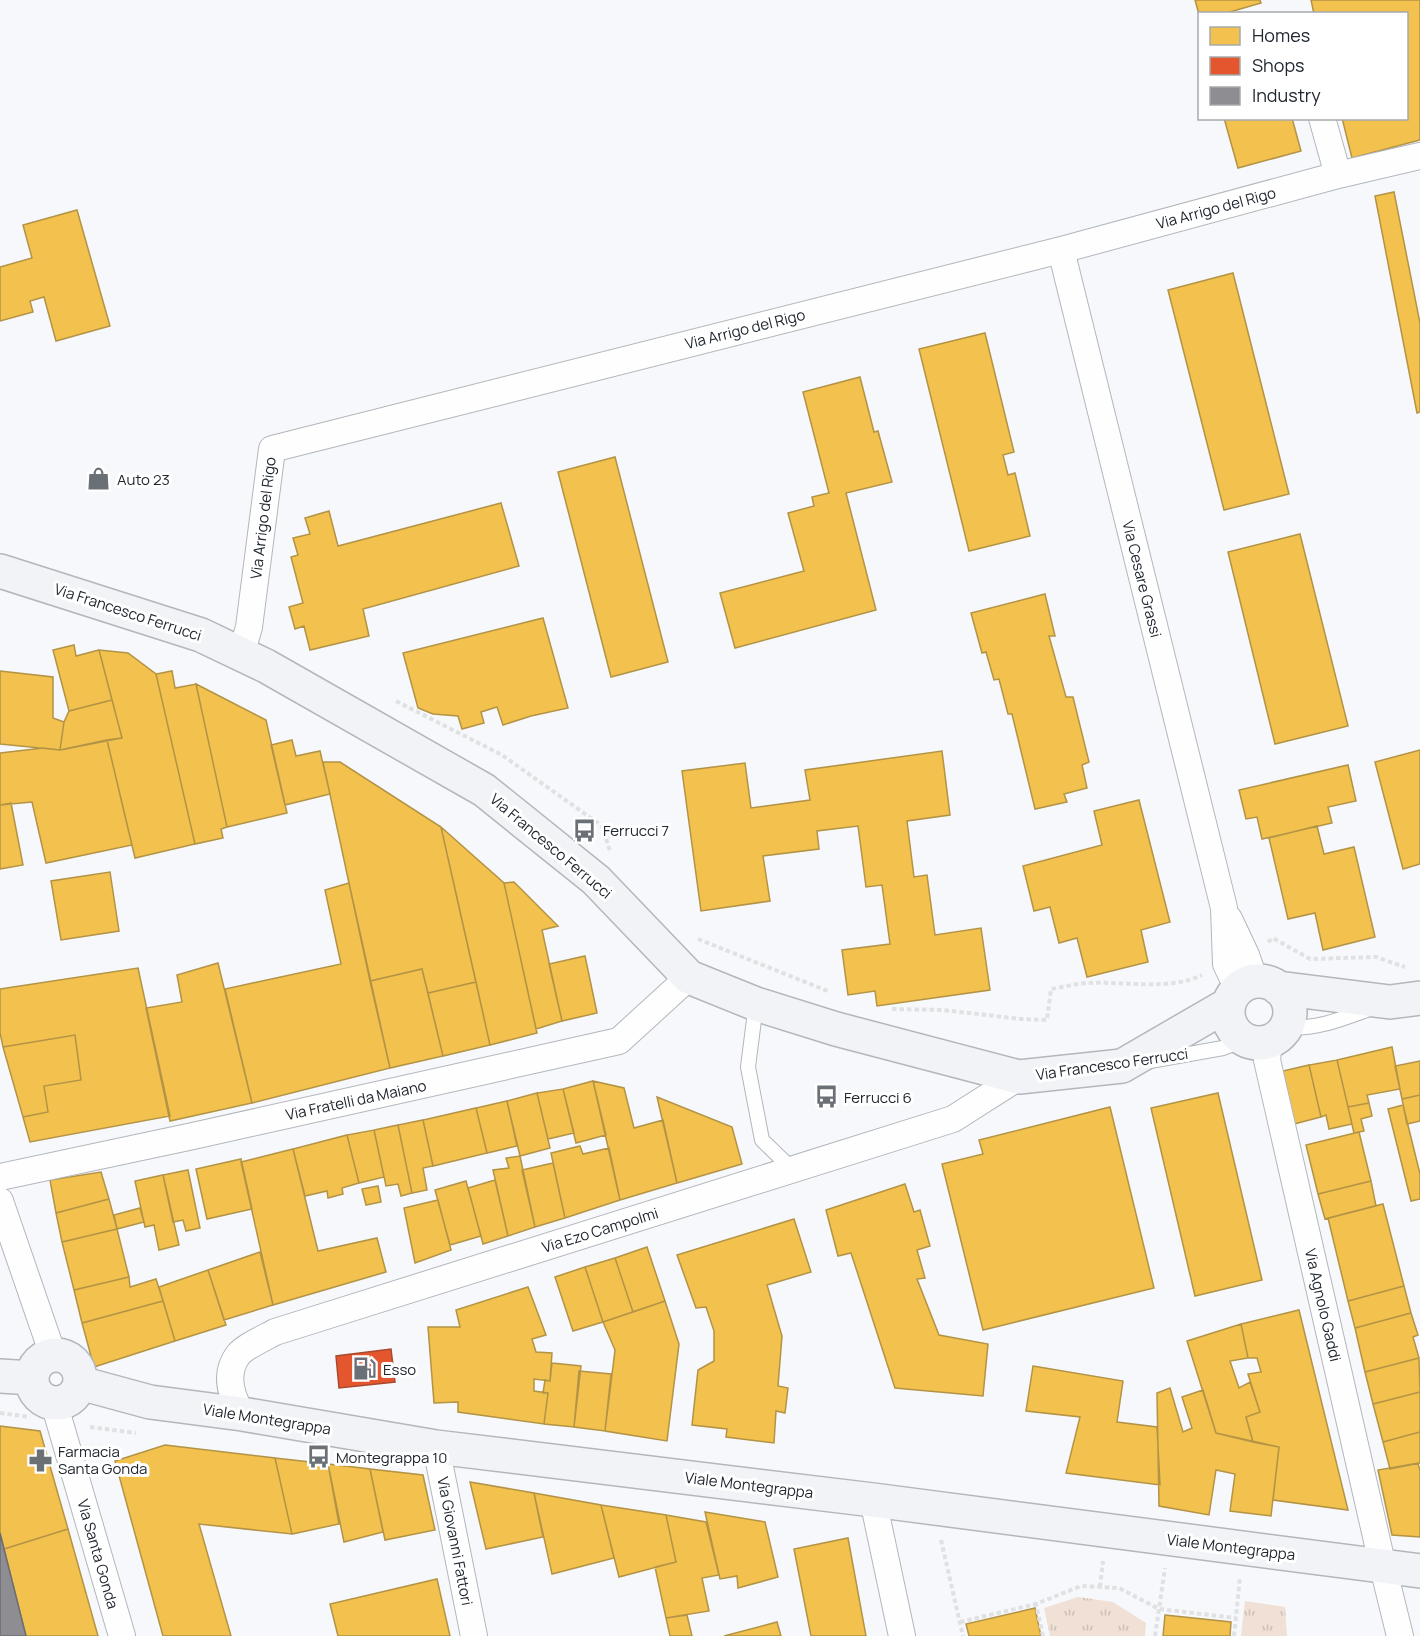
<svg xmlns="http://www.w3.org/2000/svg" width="1420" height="1636" font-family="Manrope,sans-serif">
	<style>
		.grass { fill: url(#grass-tufts) }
		.homes { fill: #f2c14e; stroke: #b39345; stroke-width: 1.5 }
		.shops { fill: #e4572e; stroke: #a9492f; stroke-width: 1.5 }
		.industry { fill: #8d8d92; stroke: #6c6e75; stroke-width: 1.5 }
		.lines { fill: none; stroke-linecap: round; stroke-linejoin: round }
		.lane-casing { stroke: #b2b7bc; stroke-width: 16 }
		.street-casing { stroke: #b2b7bc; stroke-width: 28 }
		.secondary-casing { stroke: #b2b7bc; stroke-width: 36 }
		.path { stroke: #e0e1e2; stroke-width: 4; stroke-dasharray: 4.5 3; stroke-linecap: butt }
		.lane { stroke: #fefefe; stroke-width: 14 }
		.street { stroke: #fefefe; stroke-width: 26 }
		.secondary { stroke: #f1f3f6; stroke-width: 33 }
		.labels { text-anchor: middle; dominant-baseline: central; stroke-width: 6; stroke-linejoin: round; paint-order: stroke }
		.street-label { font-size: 15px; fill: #202730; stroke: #fff }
		.poi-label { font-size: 15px; fill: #202730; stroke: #fff; text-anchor: start }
	</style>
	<defs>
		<pattern id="grass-tufts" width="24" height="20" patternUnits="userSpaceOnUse" patternTransform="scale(1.5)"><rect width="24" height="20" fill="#f0e0d5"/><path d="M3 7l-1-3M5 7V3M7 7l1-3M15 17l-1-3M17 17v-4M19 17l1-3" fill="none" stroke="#cec0b7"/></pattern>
	</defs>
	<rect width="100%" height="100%" fill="#f6f8fb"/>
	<path class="grass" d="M1078,1597L1113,1602L1146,1623L1145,1636H1050L1044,1608Z
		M1245,1601L1285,1607L1287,1636H1241Z"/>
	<path class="homes" d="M1195,0H1260L1261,3L1223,14H1200V18Z
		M1311,0H1420V140L1352,158L1342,118H1406V14H1314Z
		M1224,118H1292L1301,151L1238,168Z
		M1394,192L1420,323V412L1417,413L1375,196Z
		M77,210L110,326L56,341L44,297L30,301L33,312L0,321V267L32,258L23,225Z
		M1233,273L1289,494L1224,510L1168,290Z
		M985,333L1014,452L1003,455L1008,475L1015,473L1030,536L969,551L919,349Z
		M860,377L874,432L878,431L892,482L846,493L876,610L735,648L720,593L804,571L788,513L814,506L812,497L829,493L803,392Z
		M615,457L668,662L611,677L558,472Z
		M501,503L519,566L363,609L369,636L310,650L304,626L295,629L289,607L303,603L291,557L298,555L293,538L310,534L305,518L329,511L338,546Z
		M1300,534L1348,726L1275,744L1228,552Z
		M1045,594L1055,636H1049L1066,697H1073L1089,762L1082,765L1087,788L1064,794L1067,802L1035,809L1012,714H1008L999,679L994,680L986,652L982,653L971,613Z
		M543,618L568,708L531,716L503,725L497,707L481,712L484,723L462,729L458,716L433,714L418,708L403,653Z
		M74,645L76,656L99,650L112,700L69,711L53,650Z
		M99,650L128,653L156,674L195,844L135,858L107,740L122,738Z
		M0,671L53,677V718L64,722L60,750L0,744Z
		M172,671L175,688L196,684L227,827L221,829L223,838L195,844L156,674Z
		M196,684L266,720L287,813L227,827Z
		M112,700L122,738L60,750L64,722L69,711Z
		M107,740L132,845L46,863L32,802L0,805V753L43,748L60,750Z
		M292,740L296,756L320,751L330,794L285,805L271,745Z
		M1420,750V864L1403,869L1375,762Z
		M942,751L950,815L907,821L914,877L927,875L935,935L981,928L990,990L877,1006L875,991L848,995L842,950L890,944L882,885L866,887L858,826L817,831L819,849L763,856L770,901L701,911L682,771L745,763L751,808L810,800L805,770Z
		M323,762H340L441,827L476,982L428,993L422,969L370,981Z
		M1348,765L1356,801L1328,807L1332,823L1262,839L1257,817L1246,819L1239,790Z
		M1139,800L1170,922L1141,930L1148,962L1087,977L1077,938L1059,943L1050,907L1034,911L1023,866L1102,845L1094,811Z
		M11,803L23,865L0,869V805Z
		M1317,826L1324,854L1354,847L1375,937L1323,950L1315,913L1288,919L1269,838Z
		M441,827L504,883L537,1033L490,1045Z
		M110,872L119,931L61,940L51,881Z
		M514,882L558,926L542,930L562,1021L536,1029L504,883Z
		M349,883L390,1068L252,1103L225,989L341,964L325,890Z
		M585,956L597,1013L562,1021L549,964Z
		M218,963L252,1103L170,1121L146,1008L182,1002L177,975Z
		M138,968L170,1116L30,1142L23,1117L48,1112L44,1086L81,1080L75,1035L3,1047L0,1033V989Z
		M422,969L443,1056L390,1068L370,981Z
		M476,982L490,1045L443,1056L428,993Z
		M75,1035L81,1080L44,1086L48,1112L23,1117L3,1047Z
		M1392,1047L1400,1089L1367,1095L1369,1103L1348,1107L1337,1060Z
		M1337,1060L1352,1124L1329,1129L1326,1115L1321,1117L1309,1065Z
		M1420,1061V1095L1402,1099L1395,1066Z
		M1309,1065L1321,1117L1294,1124L1283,1071Z
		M593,1081L624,1088L634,1128L663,1120L677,1183L620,1200Z
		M593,1081L606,1135L576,1143L563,1089Z
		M563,1089L574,1133L548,1139L537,1093Z
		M537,1093L550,1148L520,1156L507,1101Z
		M1218,1093L1262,1280L1195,1296L1151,1108Z
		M1420,1095V1121L1407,1124L1402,1099Z
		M657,1097L732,1127L742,1164L677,1183Z
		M507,1101L517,1146L487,1153L476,1108Z
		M1369,1103L1372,1116L1361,1119L1364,1131L1354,1133L1348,1107Z
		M1403,1105L1420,1174V1199L1411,1201L1388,1109Z
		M1110,1107L1154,1288L983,1330L942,1164L983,1154L979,1140Z
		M476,1108L487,1153L433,1166L423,1120Z
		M423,1120L433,1166L423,1168L427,1190L412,1193L398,1125Z
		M398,1125L412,1193L401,1196L398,1184L386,1186L374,1130Z
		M374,1130L384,1177L359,1183L347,1135Z
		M1359,1132L1371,1181L1318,1194L1306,1145Z
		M347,1135L359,1183L342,1188L343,1194L328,1198L327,1191L305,1196L293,1149Z
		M580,1146L583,1154L609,1148L620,1200L565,1218L551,1153Z
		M293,1149L318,1251L377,1238L386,1272L273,1305L241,1162Z
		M520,1156L535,1227L508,1236L493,1170L509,1168L506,1158Z
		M241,1159L252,1209L207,1219L196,1169Z
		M553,1163L565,1218L535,1227L522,1170Z
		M188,1170L200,1228L186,1231L183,1220L173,1222L163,1175Z
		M101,1172L109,1199L56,1213L50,1180Z
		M163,1175L179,1245L159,1250L154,1225L145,1227L135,1181Z
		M495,1180L508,1236L483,1244L468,1188Z
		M466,1181L481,1236L450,1245L435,1190Z
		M1371,1181L1376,1206L1325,1219L1318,1194Z
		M905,1184L914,1212L920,1210L930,1246L917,1250L925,1278L917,1279L939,1335L988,1344L983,1396L895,1388L851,1253L838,1256L826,1210Z
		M378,1186L381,1202L366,1205L362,1189Z
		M109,1199L117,1229L62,1242L56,1213Z
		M438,1200L451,1250L415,1263L404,1208Z
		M1383,1204L1404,1286L1348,1301L1328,1218Z
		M140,1208L144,1222L117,1229L114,1215Z
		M794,1219L811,1272L767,1285L782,1336L778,1386L788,1388L785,1413L776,1411L774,1443L726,1437L727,1429L692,1425L698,1370L714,1361V1331L706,1307L696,1308L677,1255Z
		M117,1229L129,1277L74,1290L62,1242Z
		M647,1247L665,1301L633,1312L615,1258Z
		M260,1252L273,1305L224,1320L208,1270Z
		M615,1258L633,1312L603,1322L585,1267Z
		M585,1267L603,1322L573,1331L555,1277Z
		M208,1270L226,1325L175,1341L159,1287Z
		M129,1277L130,1287L156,1279L163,1301L82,1323L74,1290Z
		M1404,1286L1411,1313L1355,1328L1348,1301Z
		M528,1287L546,1335L532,1339L536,1352L552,1353L550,1381L534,1379V1391L548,1393L544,1424L458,1412V1402L434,1403L428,1327H460L456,1310Z
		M163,1301L175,1341L94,1367L82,1323Z
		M665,1301L679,1344L667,1441L605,1431L615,1350L603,1322Z
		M1299,1310L1348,1510L1273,1500L1279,1447L1253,1442L1246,1417L1260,1412L1248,1374L1261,1372L1257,1358H1248L1241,1324Z
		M1411,1313L1418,1335L1413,1337L1419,1358L1365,1372L1355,1328Z
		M1241,1324L1248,1358L1230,1361L1239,1388L1250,1382L1260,1412L1246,1417L1253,1442L1216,1433L1187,1341Z
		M1419,1358L1420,1392L1373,1404L1365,1372Z
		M552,1363L581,1366L574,1427L544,1424L548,1393H543L545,1380L550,1381Z
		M1033,1366L1123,1381L1117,1422L1157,1427L1160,1485L1066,1473L1080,1417L1026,1411Z
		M579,1371L611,1374L605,1431L574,1427Z
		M1170,1388L1183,1432L1192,1428L1182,1397L1203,1390L1216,1433L1279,1447L1271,1516L1230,1511L1235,1474L1216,1470L1209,1515L1159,1506L1157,1393Z
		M1420,1392V1432L1383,1442L1373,1404Z
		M0,1426L40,1431L68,1529L4,1549L0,1533Z
		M1420,1432V1463L1390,1469L1383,1442Z
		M165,1445L275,1458L292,1534L199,1524L231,1636H163L115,1461Z
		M275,1458L328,1464L339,1524L292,1534Z
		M1418,1463L1420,1471V1537L1392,1535L1378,1470Z
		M328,1464L370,1469L383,1532L344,1542Z
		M370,1469L423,1475L435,1530L385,1540Z
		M470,1482L534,1493L543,1537L486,1549Z
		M534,1493L601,1505L614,1558L552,1574Z
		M601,1505L666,1515L676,1562L619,1577Z
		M705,1512L765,1522L778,1577L738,1588L737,1576L720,1579Z
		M666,1515L706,1522L719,1575L702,1578L709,1611L666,1618L655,1567L676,1562Z
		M68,1529L98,1636H26L4,1549Z
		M848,1538L866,1636H811L794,1549Z
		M437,1579L450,1636H338L330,1604Z
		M1035,1608L1041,1636H969L966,1624Z
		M687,1615L692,1636H670L666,1618Z
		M1165,1615L1231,1622L1230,1636H1163Z
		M777,1622L781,1636H724Z"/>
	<path class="shops" d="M391,1349L395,1382L339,1388L336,1356Z"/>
	<path class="industry" d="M0,1533L4,1549L26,1636H0Z"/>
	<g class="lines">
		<defs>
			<path id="lane" d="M756,1004L748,1067L762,1140L793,1170
				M1287,1027C1317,1030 1344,1018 1372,1008
				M1150,1061L1223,1048L1244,1040"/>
			<path id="street" d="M1322,118L1338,175
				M1061,250L1224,908L1226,964L1238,989
				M241,655L249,627L272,449L1061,250L1338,175L1420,156
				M1229,919L1246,955L1255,981
				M1269,1042L1267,1060L1383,1567L1400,1636
				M0,1177L193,1136L619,1041L689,977
				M0,1201L53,1355
				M54,1403L122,1636
				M242,1414C231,1396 224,1374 238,1355C244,1347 266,1337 275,1332L953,1119L1019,1077
				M436,1447L474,1636
				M873,1500L902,1636"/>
			<path id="secondary" d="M0,571L201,635L266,666L484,790L596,880L689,977L756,1004L836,1029L1019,1077L1122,1066L1229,1004
				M1228 1012a31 31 0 1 1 62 0a31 31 0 1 1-62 0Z
				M1278,988L1390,1002L1420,998
				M32 1379a24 24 0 1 1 48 0a24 24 0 1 1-48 0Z
				M0,1376L32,1378
				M80,1383L150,1402L242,1414L436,1447L873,1500L1420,1571"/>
		</defs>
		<use href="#lane" class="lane-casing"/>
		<use href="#street" class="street-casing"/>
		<use href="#secondary" class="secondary-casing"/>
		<path class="path" d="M396,701L502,755L602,826L610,851
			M698,939L830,992
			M1268,942L1273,938L1310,959L1376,957L1405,967
			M892,1009L943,1010L1021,1019L1047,1020L1051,989C1063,987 1075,984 1087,983C1123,981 1170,991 1202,975
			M0,1413L30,1417
			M90,1427L136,1433
			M941,1540L963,1636
			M1100,1587L1103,1561
			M960,1622L1036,1604
			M1043,1636L1036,1604L1081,1586L1119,1588L1159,1609L1236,1618
			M1155,1636L1165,1568
			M1234,1636L1240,1577"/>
		<use href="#lane" class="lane"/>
		<use href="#street" class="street"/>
		<use href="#secondary" class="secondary"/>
	</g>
	<defs>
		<symbol id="shop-bare" viewBox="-9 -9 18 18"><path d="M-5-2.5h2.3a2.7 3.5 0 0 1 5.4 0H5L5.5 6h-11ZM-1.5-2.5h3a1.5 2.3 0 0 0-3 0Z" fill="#6b7077" stroke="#fff" stroke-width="2.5" paint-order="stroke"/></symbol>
		<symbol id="bus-bare" viewBox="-9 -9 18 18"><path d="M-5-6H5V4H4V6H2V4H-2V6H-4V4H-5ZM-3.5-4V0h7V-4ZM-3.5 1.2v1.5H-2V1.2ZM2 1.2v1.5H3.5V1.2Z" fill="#6b7077" stroke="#fff" stroke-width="2.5" paint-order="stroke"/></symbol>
		<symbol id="fuel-bare" viewBox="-9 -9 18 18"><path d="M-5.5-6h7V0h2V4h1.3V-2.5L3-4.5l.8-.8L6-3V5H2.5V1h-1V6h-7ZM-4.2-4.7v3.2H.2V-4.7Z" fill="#6b7077" stroke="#fff" stroke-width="2.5" paint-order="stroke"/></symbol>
		<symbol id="pharmacy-bare" viewBox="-9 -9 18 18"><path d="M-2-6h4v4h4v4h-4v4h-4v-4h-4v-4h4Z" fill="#6b7077" stroke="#fff" stroke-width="2.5" paint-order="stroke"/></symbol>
	</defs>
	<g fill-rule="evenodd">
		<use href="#shop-bare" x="82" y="462" width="33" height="33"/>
		<use href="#bus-bare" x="568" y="814" width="33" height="33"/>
		<use href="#bus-bare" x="810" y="1080" width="33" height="33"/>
		<use href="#fuel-bare" x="348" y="1352" width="33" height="33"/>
		<use href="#bus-bare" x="302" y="1440" width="33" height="33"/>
		<use href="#pharmacy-bare" x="24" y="1444" width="33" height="33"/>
	</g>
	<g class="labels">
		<g class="street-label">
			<text transform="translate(1216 208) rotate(-15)">Via Arrigo del Rigo</text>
			<text transform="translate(745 329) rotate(-14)">Via Arrigo del Rigo</text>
			<text transform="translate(263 518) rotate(-83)">Via Arrigo del Rigo</text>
			<text transform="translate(1142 579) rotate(76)">Via Cesare Grassi</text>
			<text transform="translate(128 612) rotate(18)">Via Francesco Ferrucci</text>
			<text transform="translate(551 846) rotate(40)">Via Francesco Ferrucci</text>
			<text transform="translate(1112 1064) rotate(-8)">Via Francesco Ferrucci</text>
			<text transform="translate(356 1100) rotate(-12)">Via Fratelli da Maiano</text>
			<text transform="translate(600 1230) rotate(-17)">Via Ezo Campolmi</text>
			<text transform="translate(1323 1305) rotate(77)">Via Agnolo Gaddi</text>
			<text transform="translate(267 1419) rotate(9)">Viale Montegrappa</text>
			<text transform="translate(749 1485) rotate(7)">Viale Montegrappa</text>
			<text transform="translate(455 1541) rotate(79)">Via Giovanni Fattori</text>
			<text transform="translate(1231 1547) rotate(7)">Viale Montegrappa</text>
			<text transform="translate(98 1554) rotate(74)">Via Santa Gonda</text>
		</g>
		<g class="poi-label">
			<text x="117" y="479">Auto 23</text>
			<text x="603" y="830">Ferrucci 7</text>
			<text x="844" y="1097">Ferrucci 6</text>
			<text x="383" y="1369">Esso</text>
			<text x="58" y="1451">Farmacia<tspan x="58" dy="17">Santa Gonda</tspan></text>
			<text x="336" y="1457">Montegrappa 10</text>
		</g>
	</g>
	<rect x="1198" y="12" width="210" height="108" fill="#ffffff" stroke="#a6a9ac" stroke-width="1.5"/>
	<rect x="1210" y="27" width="30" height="18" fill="#f2c14e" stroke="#a6a9ac" stroke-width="1.5"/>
	<text x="1252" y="42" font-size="18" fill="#202730">Homes</text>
	<rect x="1210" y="57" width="30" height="18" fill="#e4572e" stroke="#a6a9ac" stroke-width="1.5"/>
	<text x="1252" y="72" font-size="18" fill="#202730">Shops</text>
	<rect x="1210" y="87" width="30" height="18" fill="#8d8d92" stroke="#a6a9ac" stroke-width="1.5"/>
	<text x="1252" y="102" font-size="18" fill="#202730">Industry</text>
</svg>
